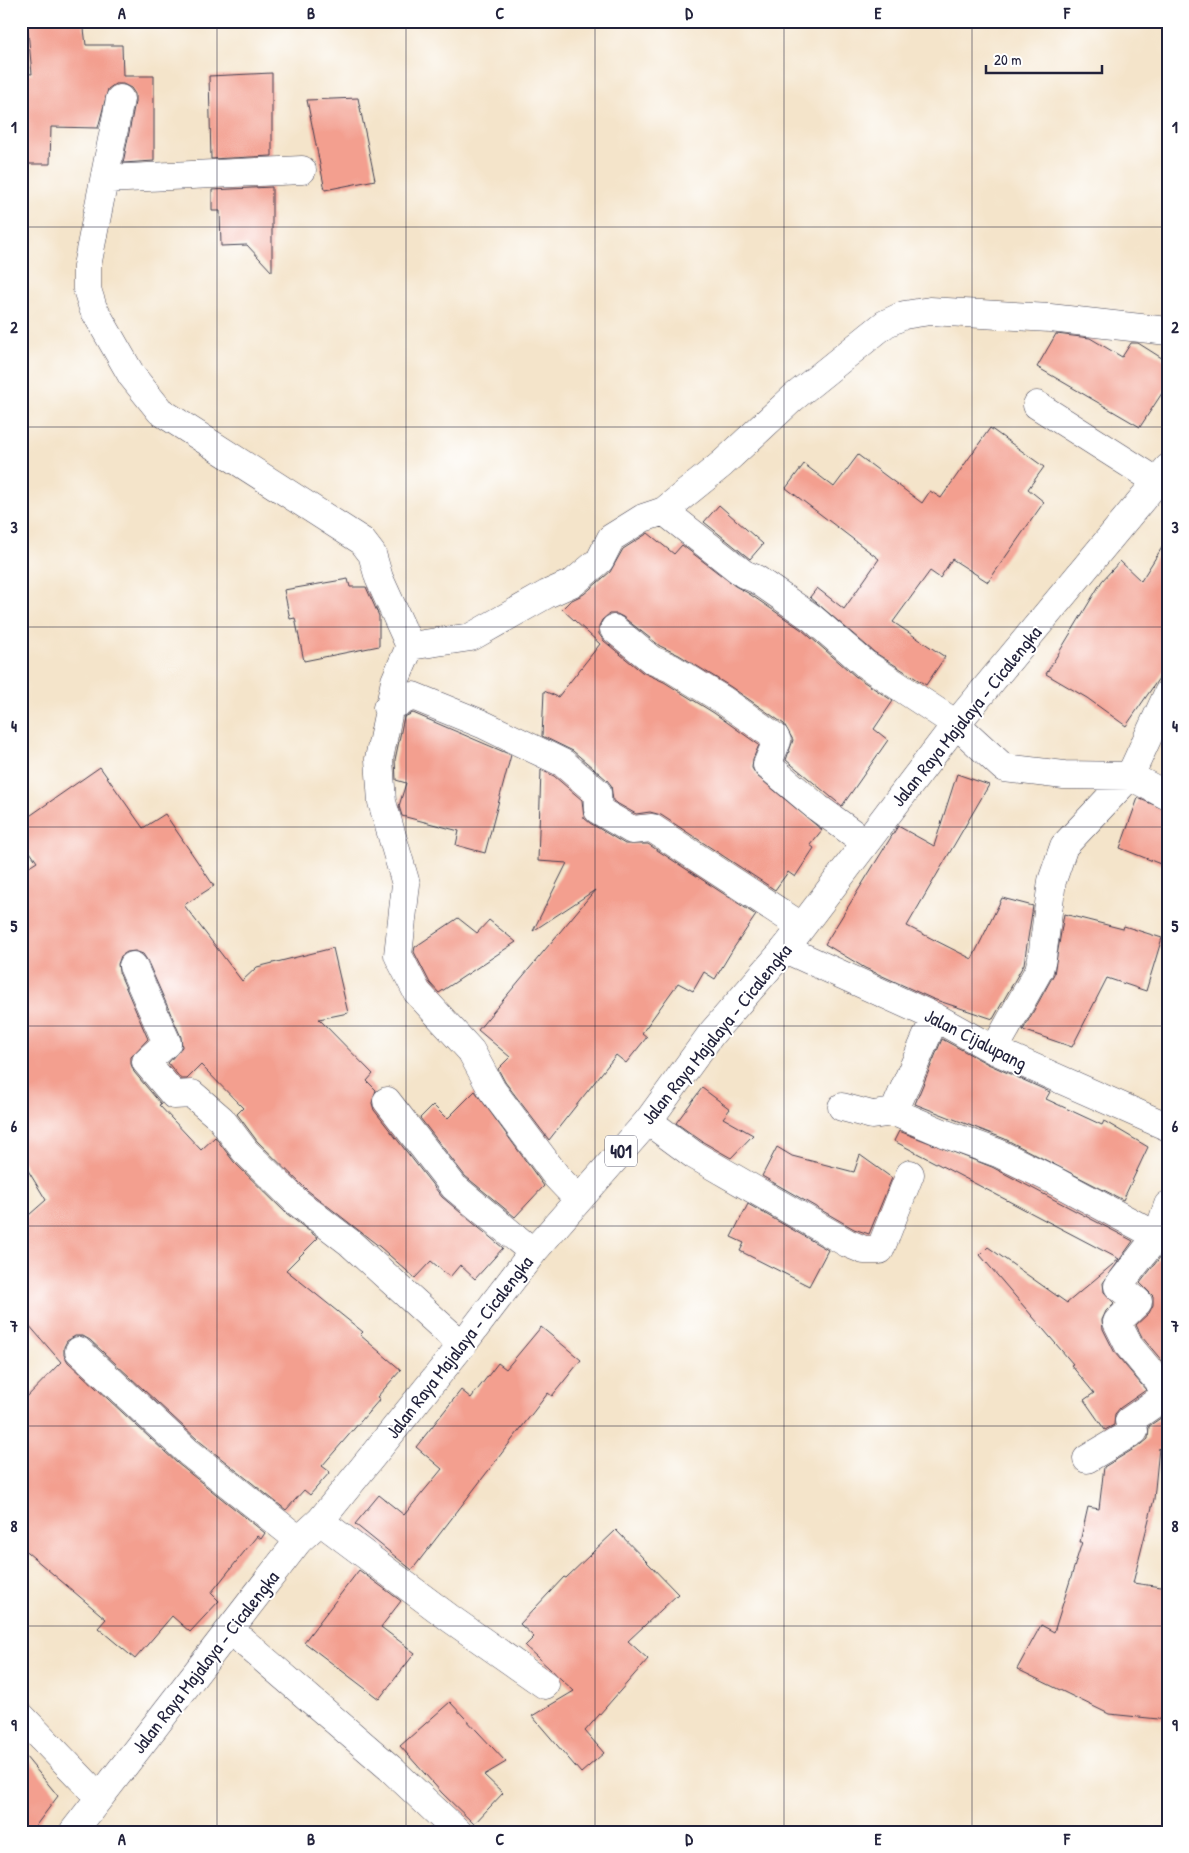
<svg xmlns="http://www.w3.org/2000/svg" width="1189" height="1853" font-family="'Patrick Hand',sans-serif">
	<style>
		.building { fill: #f39f8f }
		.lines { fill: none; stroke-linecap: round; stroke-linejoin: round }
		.minor-casing { stroke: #423f50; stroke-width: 29 }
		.major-casing { stroke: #423f50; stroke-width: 29 }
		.minor { stroke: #fff; stroke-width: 28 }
		.major { stroke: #fff; stroke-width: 28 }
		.grid { fill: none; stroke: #22223b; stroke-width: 1; stroke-opacity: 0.55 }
		.labels { text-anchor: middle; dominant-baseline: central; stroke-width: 4; stroke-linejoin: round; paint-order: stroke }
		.shield { fill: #fff; stroke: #646476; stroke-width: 1 }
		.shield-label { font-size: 18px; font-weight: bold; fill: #22223b }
		.street-label { font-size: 19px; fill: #22223b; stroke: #fff }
		.neatline { fill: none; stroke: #22223b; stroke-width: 2 }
		.grid-label { font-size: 16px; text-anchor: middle; font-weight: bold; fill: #22223b }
	</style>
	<rect width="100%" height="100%" fill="#fff"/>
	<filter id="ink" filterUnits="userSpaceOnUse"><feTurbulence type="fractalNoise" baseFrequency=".02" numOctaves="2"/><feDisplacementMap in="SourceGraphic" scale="10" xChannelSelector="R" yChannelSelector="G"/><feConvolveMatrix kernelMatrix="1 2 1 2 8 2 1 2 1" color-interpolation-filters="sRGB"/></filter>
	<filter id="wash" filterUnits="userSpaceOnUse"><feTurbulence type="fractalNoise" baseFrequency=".0096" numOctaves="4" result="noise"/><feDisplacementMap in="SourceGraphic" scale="20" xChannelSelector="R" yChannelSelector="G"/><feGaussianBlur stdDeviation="1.12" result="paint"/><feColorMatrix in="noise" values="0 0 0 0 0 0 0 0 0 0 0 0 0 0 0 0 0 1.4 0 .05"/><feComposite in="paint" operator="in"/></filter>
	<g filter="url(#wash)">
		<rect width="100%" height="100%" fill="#f4e4ca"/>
		<g id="blocks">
			<path class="building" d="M27,21H83L86,45H122L123,76H154V161L123,163L135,102V94L131,88L123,84H115L108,89L98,128L51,127L50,164H21V73L32,74Z
				M272,73V156L211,159L209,76Z
				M358,98L375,180L325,190L307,100Z
				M272,187V272L247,245L221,246L220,211H212V190Z
				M1056,334L1090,338L1122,357L1131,343H1138L1168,362V384L1140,427L1037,367Z
				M990,428L1044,467L1028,489L1044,502L988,582L952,559L940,578L930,571L893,622L945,657L926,685L874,652L810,597L817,588L844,609L879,559L786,488L804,464L834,487L858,455L922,503L930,491L941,498Z
				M719,505L763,544L750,559L704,522Z
				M648,533L674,554L682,545L735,586L748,593L802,630L855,676L893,701L874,729L888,740L842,806L786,760L793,740L784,724L731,687L679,655L660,646L623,617L617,614H609L602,620L599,626V634L604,641L642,672L664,682L714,713L759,745L753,759L752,768L757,776L822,830L810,845L814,848L795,877L788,872L775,890L661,815L650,812L636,814L613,801L611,785L607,780L573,751L542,736L544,691L558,697L600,644L562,609L570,601L584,594L610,572L623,549Z
				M1168,538V665L1126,726L1087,698L1046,674L1102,581L1120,561L1141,581Z
				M348,579L350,587H366L379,616V646L304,661L295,618L290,619L284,590Z
				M413,713L511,755L485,853L456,845L459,831L402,816L399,806L406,783L396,780L395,760L404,717Z
				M100,767L143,828L165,814L214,886L184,905L242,981L257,967L333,948L348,1013L319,1019L373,1074L367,1081L376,1090L372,1103L374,1110L442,1197L503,1248L475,1279L460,1265L450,1277L431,1261L415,1278L380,1247L307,1190L257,1141L237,1114L243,1108L201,1065L187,1079H181L168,1063L182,1047L181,1037L147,960L143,954L135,951L127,952L121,956L118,964L119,972L148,1039L131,1057V1064L134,1072L161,1104L159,1105L201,1150L215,1137L234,1162L286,1213L318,1238L286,1270L363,1332L360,1335L401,1370L377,1397L380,1399L322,1466L330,1472L310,1495L304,1490L286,1510L198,1440L90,1340L83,1336H75L67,1341L64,1347V1355L68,1362L177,1463L265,1533L261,1539L257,1536L211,1593L219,1601L190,1632L172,1616L135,1659L98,1628L106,1619L21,1547V1403L61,1362L21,1316V1222L46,1200L21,1159V872L37,862L21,839V822Z
				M541,770L554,776L582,800L584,818L590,823L625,844H648L756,915L733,949L715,979L704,972L693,991L678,983L642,1033L647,1037L626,1063L616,1055L549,1140L505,1082L498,1069L510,1057L478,1030L595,890L533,931L567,863L538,861Z
				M957,774L989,785L907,926L972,959L1002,898L1033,906L1024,964L993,1019L933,999L865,968L825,944L898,826L934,846Z
				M1138,798L1168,811V867L1120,848Z
				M1064,914L1123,929L1124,926L1162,938L1146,991L1107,978L1072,1047L1023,1030L1054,974Z
				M458,918L477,933L489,920L516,942L439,993L430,983L414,952L415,947Z
				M942,1039L988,1064L1050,1092L1046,1099L1102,1125L1104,1121L1148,1147L1123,1200L1005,1139L915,1104Z
				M702,1088L730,1109L723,1118L753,1135L731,1158L703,1142L676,1123Z
				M475,1091L544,1186L515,1217L465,1176L420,1118L433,1105L447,1119Z
				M899,1131L992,1167L1133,1241L1103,1283L1104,1292L1114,1303L1106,1311L1102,1320L1103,1329L1115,1353L1146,1390L1120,1408L1115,1414L1114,1425L1105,1430L1084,1400L1094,1393L1071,1365L1073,1364L980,1255L988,1247L1067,1303L1119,1259L894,1141Z
				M777,1147L792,1156L854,1172L860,1155L892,1178L869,1234L854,1229L762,1176Z
				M748,1204L828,1250L809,1286L740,1251L744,1243L731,1237Z
				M1161,1256L1168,1258V1368L1142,1337L1136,1325L1149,1313L1153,1305V1296L1140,1283Z
				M541,1327L581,1360L552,1396L548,1393L412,1570L355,1524L379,1495L404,1515L442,1469L416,1447L461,1390L471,1398L498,1363L506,1369Z
				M1168,1413V1457L1159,1448L1154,1499L1133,1583L1168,1588V1720L1109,1714L1017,1669L1041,1625L1054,1632L1082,1542H1080L1088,1507L1099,1509L1104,1467L1142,1444L1148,1439L1149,1426Z
				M616,1530L678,1594L628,1641L648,1659L585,1731L604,1753L581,1773L532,1716L574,1691L525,1646L534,1637L520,1624L564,1577L566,1578Z
				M359,1570L401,1601L381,1627L415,1653L379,1699L304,1642Z
				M450,1702L506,1762L484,1775L503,1793L474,1824L442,1793L400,1746Z
				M21,1751L58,1796L31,1832H21Z"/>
		</g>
	</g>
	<g filter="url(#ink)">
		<use href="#blocks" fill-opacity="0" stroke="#423f50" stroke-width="1"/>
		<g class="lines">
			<defs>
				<path id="minor" d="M120,99L87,266V289L93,308L132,376L160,411L362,541L372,554L379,578L410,646L395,681L379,759L382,802L406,884L398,955L417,992L471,1051L492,1090L557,1177L578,1199
					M105,179L302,170
					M1037,405L1158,482
					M664,511L744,574L756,579L812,618L865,664L956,724L1004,768L1064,775L1130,776L1168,796
					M614,629L652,660L671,668L723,700L775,737L777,741L767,765L818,808L865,842
					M410,646L471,637L547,594L574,582L600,560L611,538L643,518L664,511L722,464L793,398L885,324L904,315L930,311L1050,318L1168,331
					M387,708L413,696L482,724L563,763L597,792L598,810L632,830L652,828L801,926
					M785,949L935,1017L994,1050L1168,1127
					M133,966L167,1043L146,1062L174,1095L192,1094L221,1119L245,1151L297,1202L349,1242L462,1345
					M994,1050L1039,970L1042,958L1052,881L1064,846L1130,776L1168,693
					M387,1101L454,1187L533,1252
					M842,1107L872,1115L894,1112L943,1133L998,1153L1053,1180L1168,1242
					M894,1112L935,1017
					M648,1121L694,1155L847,1243L864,1250H880L910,1174
					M1168,1205L1157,1236L1118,1286L1138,1302L1117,1322L1129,1346L1168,1393
					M79,1351L188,1452L299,1540
					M1087,1459L1134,1431L1129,1421L1168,1394
					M320,1521L451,1619L545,1685
					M230,1630L390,1768L458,1832
					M21,1716L99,1797"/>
				<path id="major" d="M73,1832L299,1540L320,1521L462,1345L533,1252L648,1121L712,1033L785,949L956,724L1168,468"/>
			</defs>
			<use href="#minor" class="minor-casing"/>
			<use href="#major" class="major-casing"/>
			<use href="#minor" class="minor"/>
			<use href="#major" class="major"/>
		</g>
	</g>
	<path class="grid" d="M217,21V1832M406,21V1832M595,21V1832M784,21V1832M972,21V1832M21,227H1168M21,427H1168M21,627H1168M21,827H1168M21,1026H1168M21,1226H1168M21,1426H1168M21,1626H1168"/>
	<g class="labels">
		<rect class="shield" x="605" y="1135.5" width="32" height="31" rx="4"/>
		<g class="shield-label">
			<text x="621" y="1151">401</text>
		</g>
		<g class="street-label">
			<text transform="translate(966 716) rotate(-51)">Jalan Raya Majalaya - Cicalengka</text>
			<text transform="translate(716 1034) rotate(-51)">Jalan Raya Majalaya - Cicalengka</text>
			<text transform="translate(976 1039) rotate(27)">Jalan Cijalupang</text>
			<text transform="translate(459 1347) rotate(-52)">Jalan Raya Majalaya - Cicalengka</text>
			<text transform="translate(205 1662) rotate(-52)">Jalan Raya Majalaya - Cicalengka</text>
		</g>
	</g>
	<rect width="1189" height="1853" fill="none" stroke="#fff" stroke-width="55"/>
	<path d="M986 65v8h116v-8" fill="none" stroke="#22223b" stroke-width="2.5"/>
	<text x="994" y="65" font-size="15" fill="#22223b" stroke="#ffffff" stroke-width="4" paint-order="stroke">20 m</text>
	<rect x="28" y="28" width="1134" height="1798" class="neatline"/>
	<g class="grid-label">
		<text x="122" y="19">A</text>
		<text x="311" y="19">B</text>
		<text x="500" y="19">C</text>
		<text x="689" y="19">D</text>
		<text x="878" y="19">E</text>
		<text x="1067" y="19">F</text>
		<text x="14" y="133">1</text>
		<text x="1175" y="133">1</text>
		<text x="14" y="333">2</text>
		<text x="1175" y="333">2</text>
		<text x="14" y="533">3</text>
		<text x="1175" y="533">3</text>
		<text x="14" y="732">4</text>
		<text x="1175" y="732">4</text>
		<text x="14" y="932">5</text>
		<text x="1175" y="932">5</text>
		<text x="14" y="1132">6</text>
		<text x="1175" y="1132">6</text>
		<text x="14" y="1332">7</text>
		<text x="1175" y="1332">7</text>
		<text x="14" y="1532">8</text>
		<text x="1175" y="1532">8</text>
		<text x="14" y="1731">9</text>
		<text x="1175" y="1731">9</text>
		<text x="122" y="1845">A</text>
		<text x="311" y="1845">B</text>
		<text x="500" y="1845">C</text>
		<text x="689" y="1845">D</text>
		<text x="878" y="1845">E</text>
		<text x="1067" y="1845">F</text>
	</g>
</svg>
